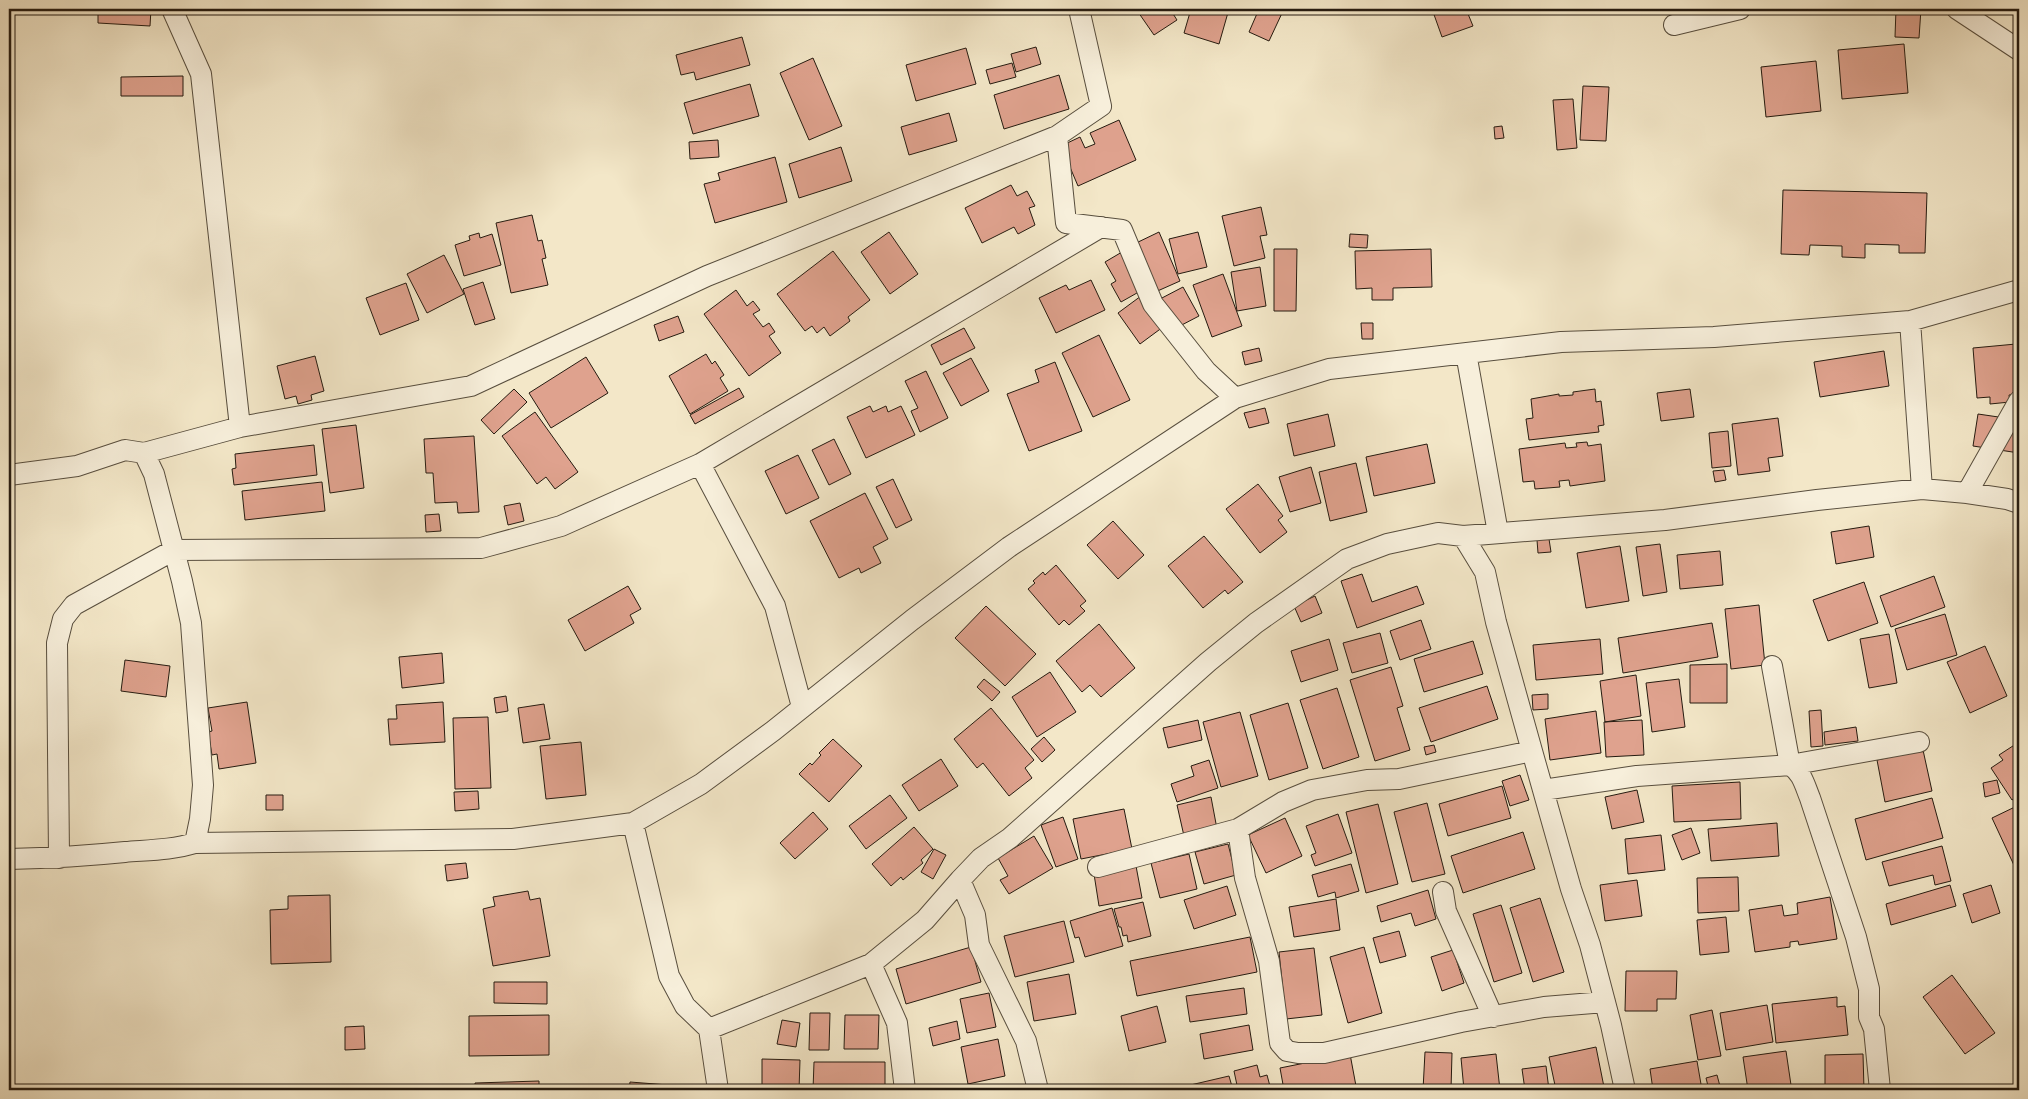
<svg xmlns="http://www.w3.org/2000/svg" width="2028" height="1099" font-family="Alegreya,serif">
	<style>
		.building { fill: #dfa28e; stroke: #251b10 }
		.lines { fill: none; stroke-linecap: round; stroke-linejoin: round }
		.street-casing { stroke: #584e3e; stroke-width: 22 }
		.street { stroke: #f7efdb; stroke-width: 20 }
	</style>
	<rect width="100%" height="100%" fill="#f3e7c8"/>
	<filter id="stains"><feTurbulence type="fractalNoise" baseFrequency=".004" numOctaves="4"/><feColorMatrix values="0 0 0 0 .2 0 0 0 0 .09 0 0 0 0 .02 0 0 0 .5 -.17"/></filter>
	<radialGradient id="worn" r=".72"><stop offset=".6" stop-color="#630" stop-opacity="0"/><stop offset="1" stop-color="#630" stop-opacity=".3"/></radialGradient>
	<path class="building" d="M98,9H151L150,26L98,23Z
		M1136,9H1170L1177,20L1154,35Z
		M1191,9H1229L1219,44L1184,33Z
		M1259,9H1278L1283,11L1269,41L1249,32Z
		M1432,9H1466L1473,26L1442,37Z
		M1896,9H1921L1919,38L1895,37Z
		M742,37L750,65L696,80L694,72L681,75L676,55Z
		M1904,44L1908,93L1842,99L1838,50Z
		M1036,47L1041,64L1016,72L1011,54Z
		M966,48L976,84L916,101L906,65Z
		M813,58L842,126L809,140L780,73Z
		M1816,61L1821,111L1766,117L1761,67Z
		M1012,63L1016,77L990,84L986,70Z
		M1059,75L1069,109L1004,129L994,95Z
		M183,76V96H121V77Z
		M750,84L759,116L693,134L684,103Z
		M1583,86L1609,87L1606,141L1580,140Z
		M1573,99L1577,148L1557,150L1553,100Z
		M949,113L957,141L909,155L901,127Z
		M1119,120L1136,160L1078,186L1061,146L1080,137L1085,148L1095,144L1090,133Z
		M1502,126L1504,138L1495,139L1494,127Z
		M718,140L719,157L690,159L689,142Z
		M841,147L852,181L799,198L789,164Z
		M775,157L787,202L715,223L704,184L720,180L718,173Z
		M1011,185L1017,196L1027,191L1035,206L1029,208L1035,225L1018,234L1014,227L982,243L965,208Z
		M1783,190L1927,193L1925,253H1899V245L1865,244V258L1842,257V246L1810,245L1809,255L1781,254Z
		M1261,207L1267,235L1260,236L1265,258L1234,266L1222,216Z
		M532,215L538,241L542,240L546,258L542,259L548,285L511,293L496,223Z
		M889,232L918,274L890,294L861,252Z
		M1159,232L1180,281L1153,293L1132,245Z
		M1198,232L1207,267L1178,274L1169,239Z
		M479,233L480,238L492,234L501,265L464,276L455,245L470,240L469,236Z
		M1350,234L1368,235L1367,248L1349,247Z
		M1274,249H1297L1296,311H1274Z
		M1431,249L1432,287L1393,288V300H1372V288L1356,289L1355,251Z
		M833,251L870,300L848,317L850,321L830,336L824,327L817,333L812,326L805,331L777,294Z
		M1122,252L1144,289L1121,302L1111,284L1116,281L1105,262Z
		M444,255L464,294L427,313L407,274Z
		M1260,267L1266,306L1237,311L1231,272Z
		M1223,274L1242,326L1212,337L1193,285Z
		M1091,280L1105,310L1056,333L1039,298L1066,285L1069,290Z
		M483,282L495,319L475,325L463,289Z
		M406,283L419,320L380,335L366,298Z
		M1183,287L1199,316L1176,328L1160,299Z
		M736,290L747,306L753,301L760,310L753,314L763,327L769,323L775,332L769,336L781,353L749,376L704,314Z
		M1141,296L1163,327L1140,344L1118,313Z
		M678,316L684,332L659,341L654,325Z
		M1361,323H1373V339H1362Z
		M964,328L975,348L941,365L931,345Z
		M1099,335L1130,400L1093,417L1062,353Z
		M2016,344L2019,394L2009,395L2010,402L1990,404V397L1977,398L1973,348Z
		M1259,348L1262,361L1245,365L1242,352Z
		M1884,351L1889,386L1820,397L1814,362Z
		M706,354L712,364L715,361L724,375L720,378L728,391L690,414L669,376Z
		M315,356L324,391L311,395L312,400L298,404L296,396L285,399L277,366Z
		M586,357L608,393L551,428L529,393Z
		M971,358L989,391L961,406L943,373Z
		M1055,362L1082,431L1029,451L1007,394L1039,382L1035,370Z
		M926,371L948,418L920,432L911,411L918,408L905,381Z
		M739,388L744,397L695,424L690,415Z
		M514,389L527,402L494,434L481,420Z
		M1595,389L1596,402L1601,401L1604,425L1598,426L1599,432L1529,440L1526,419L1533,418L1531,399L1559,394V396L1573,395V392Z
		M1690,389L1694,417L1661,421L1657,393Z
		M870,406L873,412L886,406L888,412L901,406L915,435L866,458L847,417Z
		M1265,408L1269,423L1249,428L1244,413Z
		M535,412L578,472L555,489L546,477L537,484L502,436Z
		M1328,414L1335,446L1294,456L1287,424Z
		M1978,414L2019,420V453L1973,446Z
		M1778,418L1783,456L1768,458L1770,471L1738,475L1732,424Z
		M356,425L364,488L330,493L322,429Z
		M1728,431L1731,466L1712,468L1709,433Z
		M474,436L479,512L458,513L457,502L435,503L433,473H426L424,439Z
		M834,439L851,474L829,485L812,450Z
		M1587,442L1588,446L1601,444L1605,481L1570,486L1569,480L1559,481L1560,487L1535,489L1534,481L1523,482L1519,449L1565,443L1566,448L1577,447L1576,443Z
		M1427,444L1435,483L1374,496L1366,457Z
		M314,445L317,475L234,485L232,469L236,468L235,454Z
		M798,455L819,498L786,514L765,471Z
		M1356,463L1367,512L1330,521L1319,472Z
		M1311,467L1321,503L1290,512L1279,477Z
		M1724,470L1726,480L1715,482L1713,471Z
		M893,479L912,520L896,528L876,487Z
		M322,482L325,511L245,520L242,491Z
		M1258,484L1283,516L1278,520L1287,532L1260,553L1226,509Z
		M865,493L888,539L873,547L881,563L861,573L859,568L839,578L810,521Z
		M520,503L524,521L508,525L504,506Z
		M439,514L441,531L426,532L425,515Z
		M1113,521L1144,555L1118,579L1087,545Z
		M1869,526L1874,557L1836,564L1831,532Z
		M1204,536L1243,582L1228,594L1225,590L1203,608L1168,566Z
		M1549,539L1551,552L1538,553L1537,540Z
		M1660,544L1667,592L1643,596L1636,547Z
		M1620,546L1629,601L1586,608L1577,553Z
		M1720,551L1723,585L1680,589L1677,555Z
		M1056,565L1086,601L1080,606L1085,611L1069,625L1064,620L1059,625L1028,589L1035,583L1033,581L1043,572L1045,575Z
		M1362,574L1372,602L1417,586L1424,604L1357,628L1341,581Z
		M1934,576L1945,607L1891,627L1880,596Z
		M1864,582L1878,623L1828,641L1813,600Z
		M628,586L641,609L630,615L634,623L585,651L568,620Z
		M1315,596L1322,613L1301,622L1294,606Z
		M1759,605L1765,665L1731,669L1725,609Z
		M986,606L1036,654L1005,686L955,638Z
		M1945,614L1957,655L1907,670L1895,629Z
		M1421,620L1431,649L1400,660L1390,631Z
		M1712,623L1718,657L1623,673L1618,638Z
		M1099,624L1135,668L1101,697L1090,685L1082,692L1056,661Z
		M1380,633L1388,663L1352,673L1343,643Z
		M1889,634L1897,683L1869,688L1860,639Z
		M1329,639L1338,670L1301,682L1291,651Z
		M1600,639L1603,674L1536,680L1533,645Z
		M1473,641L1483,674L1424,692L1414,659Z
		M1985,646L2007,696L1970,713L1947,662Z
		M442,653L444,683L402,688L399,657Z
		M125,660L170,666L166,697L121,691Z
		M1727,664V703H1690V665Z
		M1391,667L1403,706L1397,708L1410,750L1375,761L1350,680Z
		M1050,672L1076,712L1037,737L1012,697Z
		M1636,675L1641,716L1605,722L1600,681Z
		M984,679L1000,692L992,701L977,687Z
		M1679,679L1685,727L1652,732L1646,683Z
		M1487,686L1498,719L1431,742L1419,708Z
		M1337,688L1359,757L1323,769L1300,700Z
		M1548,694V709L1533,710L1532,695Z
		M506,696L508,711L496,713L494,698Z
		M247,702L256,763L219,769L217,754L212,755L208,732L212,731L208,708Z
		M443,702L445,742L390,745L388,719H397L396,705Z
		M1288,703L1308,768L1269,780L1250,715Z
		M544,704L550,739L523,743L518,708Z
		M991,708L1034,760L1025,768L1032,778L1009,796L983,763L977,768L954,739Z
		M1821,710L1823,746L1811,747L1809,711Z
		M1596,711L1601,753L1550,760L1545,719Z
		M1240,712L1258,776L1221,787L1203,722Z
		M488,717L491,788L455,789L453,718Z
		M1198,720L1202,740L1168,748L1163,728Z
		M1642,720L1644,755L1606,757L1604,722Z
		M1856,727L1858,741L1825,745L1824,732Z
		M1044,737L1055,750L1042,762L1031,749Z
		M833,739L862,766L829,802L799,774L810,763L812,765L821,755L819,753Z
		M581,742L586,795L546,799L540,746Z
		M2019,742V796L2012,800L1991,768L2003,760L1999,755Z
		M1434,745L1436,752L1426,755L1424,747Z
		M1923,750L1932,791L1885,802L1877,760Z
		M941,759L958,786L919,811L902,785Z
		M1209,760L1218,788L1177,802L1171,784L1194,776L1191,766Z
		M1520,775L1529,800L1510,806L1502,781Z
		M1997,780L2000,793L1985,797L1983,783Z
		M1740,782L1741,819L1674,822L1672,786Z
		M1502,786L1511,818L1448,836L1439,804Z
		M1637,790L1644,822L1612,829L1605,797Z
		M478,791L479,809L455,811L454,792Z
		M266,795H283V810H266Z
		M890,795L907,818L866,849L849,826Z
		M1211,797L1217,829L1184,836L1177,805Z
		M1932,798L1943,838L1866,860L1855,819Z
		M1427,803L1445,874L1412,882L1394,812Z
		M1378,804L1398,884L1366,893L1346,812Z
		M2019,805V876L1992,818Z
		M1124,809L1132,849L1081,859L1073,819Z
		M813,812L828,829L795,859L780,843Z
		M1338,814L1352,853L1315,866L1311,855L1316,853L1306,826Z
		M1063,817L1078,859L1056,867L1041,825Z
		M1285,818L1302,856L1266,873L1248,835Z
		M1777,823L1779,856L1711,861L1708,829Z
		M914,827L933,849L921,860L923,863L903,880L901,877L891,886L872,864Z
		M1691,828L1700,853L1682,860L1672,835Z
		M1523,832L1535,869L1463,893L1451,856Z
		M1661,835L1665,870L1628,874L1625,839Z
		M1034,836L1053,868L1009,894L1000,880L1008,876L998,858Z
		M1228,844L1236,875L1204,884L1195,852Z
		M1942,846L1951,881L1935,885L1933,875L1889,886L1882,862Z
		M934,849L946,855L933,879L921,872Z
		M1189,854L1197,889L1160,898L1151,863Z
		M466,863L468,878L447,881L445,865Z
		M1351,864L1359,891L1336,898L1335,892L1318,897L1312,875Z
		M1136,866L1142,898L1099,906L1094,874Z
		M1738,877L1739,911L1698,913L1697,878Z
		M1637,880L1642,916L1605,921L1600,885Z
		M1950,885L1956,906L1891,925L1886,904Z
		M1991,885L2000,913L1972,923L1963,894Z
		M1227,886L1236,915L1194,929L1184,900Z
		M1428,890L1436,919L1415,926L1411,913L1381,922L1377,906Z
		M528,891L530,900L540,898L550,956L493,966L483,909L495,906L493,897Z
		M330,895L331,962L271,964L270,910L288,909V896Z
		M1830,897L1837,939L1799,945L1798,941L1790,942V947L1755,952L1749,910L1782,905L1784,916L1798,914L1797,903Z
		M1540,898L1564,972L1533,982L1510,908Z
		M1336,899L1340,930L1294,937L1289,907Z
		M1143,902L1151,936L1128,942L1127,935L1123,936L1121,927H1119L1114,909Z
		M1501,905L1522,973L1494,982L1473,914Z
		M1112,908L1123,946L1085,957L1079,937L1075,938L1070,921Z
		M1726,917L1729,952L1700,955L1697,920Z
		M1064,921L1074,962L1015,977L1004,936Z
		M1399,931L1406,956L1380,963L1373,938Z
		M1250,937L1257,972L1137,996L1130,961Z
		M971,947L981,982L906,1004L896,969Z
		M1364,947L1382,1013L1348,1023L1330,957Z
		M1314,948L1322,1015L1286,1019L1279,952Z
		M1453,950L1464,983L1442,991L1431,957Z
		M1626,971H1677L1676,999H1657V1011H1625Z
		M1069,974L1076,1014L1034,1021L1027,982Z
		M1952,975L1995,1033L1965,1054L1923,997Z
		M494,982H547V1004L494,1003Z
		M1244,988L1247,1014L1190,1022L1186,996Z
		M989,993L996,1027L967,1033L960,999Z
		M1837,997V1007L1845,1006L1848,1035L1776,1043L1772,1004Z
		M1767,1005L1773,1042L1726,1050L1720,1013Z
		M1157,1006L1166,1042L1129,1051L1121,1016Z
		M1712,1010L1721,1056L1698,1060L1690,1015Z
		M810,1013H830L829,1050H809Z
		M549,1015V1055L469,1056V1016Z
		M845,1015H879L878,1049H844Z
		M782,1020L800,1023L796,1047L777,1044Z
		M957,1021L960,1039L933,1046L929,1028Z
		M1249,1025L1253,1050L1204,1059L1200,1034Z
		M364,1026L365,1049L345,1050V1027Z
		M998,1039L1005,1076L968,1084L961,1047Z
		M1596,1047L1604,1087L1589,1090H1556L1549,1057Z
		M1786,1051L1791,1085L1748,1090L1743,1057Z
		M1425,1052L1452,1053L1451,1090H1423Z
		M1350,1054L1356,1086L1335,1090H1284L1280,1068Z
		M1496,1054L1500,1090H1464L1461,1058Z
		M1863,1054L1864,1090H1825V1055Z
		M762,1059L800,1060L799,1090H762Z
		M1697,1061L1702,1090H1653L1650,1069Z
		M814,1062H885V1090H813Z
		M1257,1065L1260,1077L1267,1075L1271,1090H1238L1234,1071Z
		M1546,1066L1549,1090H1525L1522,1069Z
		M1717,1075L1721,1090H1709L1706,1078Z
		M1229,1076L1233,1090H1169Z
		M539,1081V1090H475V1083Z
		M630,1082L694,1087V1090H629Z"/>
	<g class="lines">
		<defs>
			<path id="street" d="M172,9L201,74L240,427
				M1079,9L1101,106L1057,136L1066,223L1122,230L1153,304L1206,371L1235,398
				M1957,9L2019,50
				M1674,25L1740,9
				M1910,321L1922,489
				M1466,353L1498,533
				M144,453L240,427L471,386L707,276L1057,136
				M700,464L775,606L802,707
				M9,475L77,466L125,450L144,453L154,474L182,581L191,623L203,785L200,819L195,843C172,850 149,850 125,852C86,856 48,858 9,859
				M1967,493L2019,401
				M1463,536L1485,572L1496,622L1532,751L1571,889L1590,945L1611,1025L1625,1090
				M1772,666L1790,765L1919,742
				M1543,790L1637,776L1790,765C1802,772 1805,786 1810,798L1856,937L1869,989V1017L1874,1029L1880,1090
				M633,823L669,976L685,1006L709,1029L871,964L925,920L960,880
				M1238,829L1245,878L1269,961L1280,1043L1287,1051L1298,1053H1324L1461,1022L1544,1007L1605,1002
				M195,843L513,839L633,823L701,784L773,731L912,620L1009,547L1235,398L1329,369L1561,342L1714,337L1910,321L2019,290
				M59,858L57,643L63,619L74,605L174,550L481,548L561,526L700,464L1101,227
				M1098,867L1238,829L1283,802L1312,790L1367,780L1399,779L1532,751
				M1443,892L1446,911L1493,1017
				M871,964L897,1023L905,1090
				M709,1029L718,1090
				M1038,1090L1026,1041L979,945L975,915L960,880L981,858L1010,838L1208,662L1256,623L1347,559L1387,544L1438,533L1463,536L1665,520L1817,500L1922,489L1967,493L2007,499L2019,503"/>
		</defs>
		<use href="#street" class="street-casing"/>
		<use href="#street" class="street"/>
	</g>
	<rect width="2028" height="1099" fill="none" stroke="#f3e7c8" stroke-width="30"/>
	<rect x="10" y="10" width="2008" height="1079" fill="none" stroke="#251b10" stroke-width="2.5"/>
	<rect x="15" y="15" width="1998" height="1069" fill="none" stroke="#251b10"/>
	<rect width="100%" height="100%" filter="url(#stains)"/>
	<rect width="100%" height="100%" fill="url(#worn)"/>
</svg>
